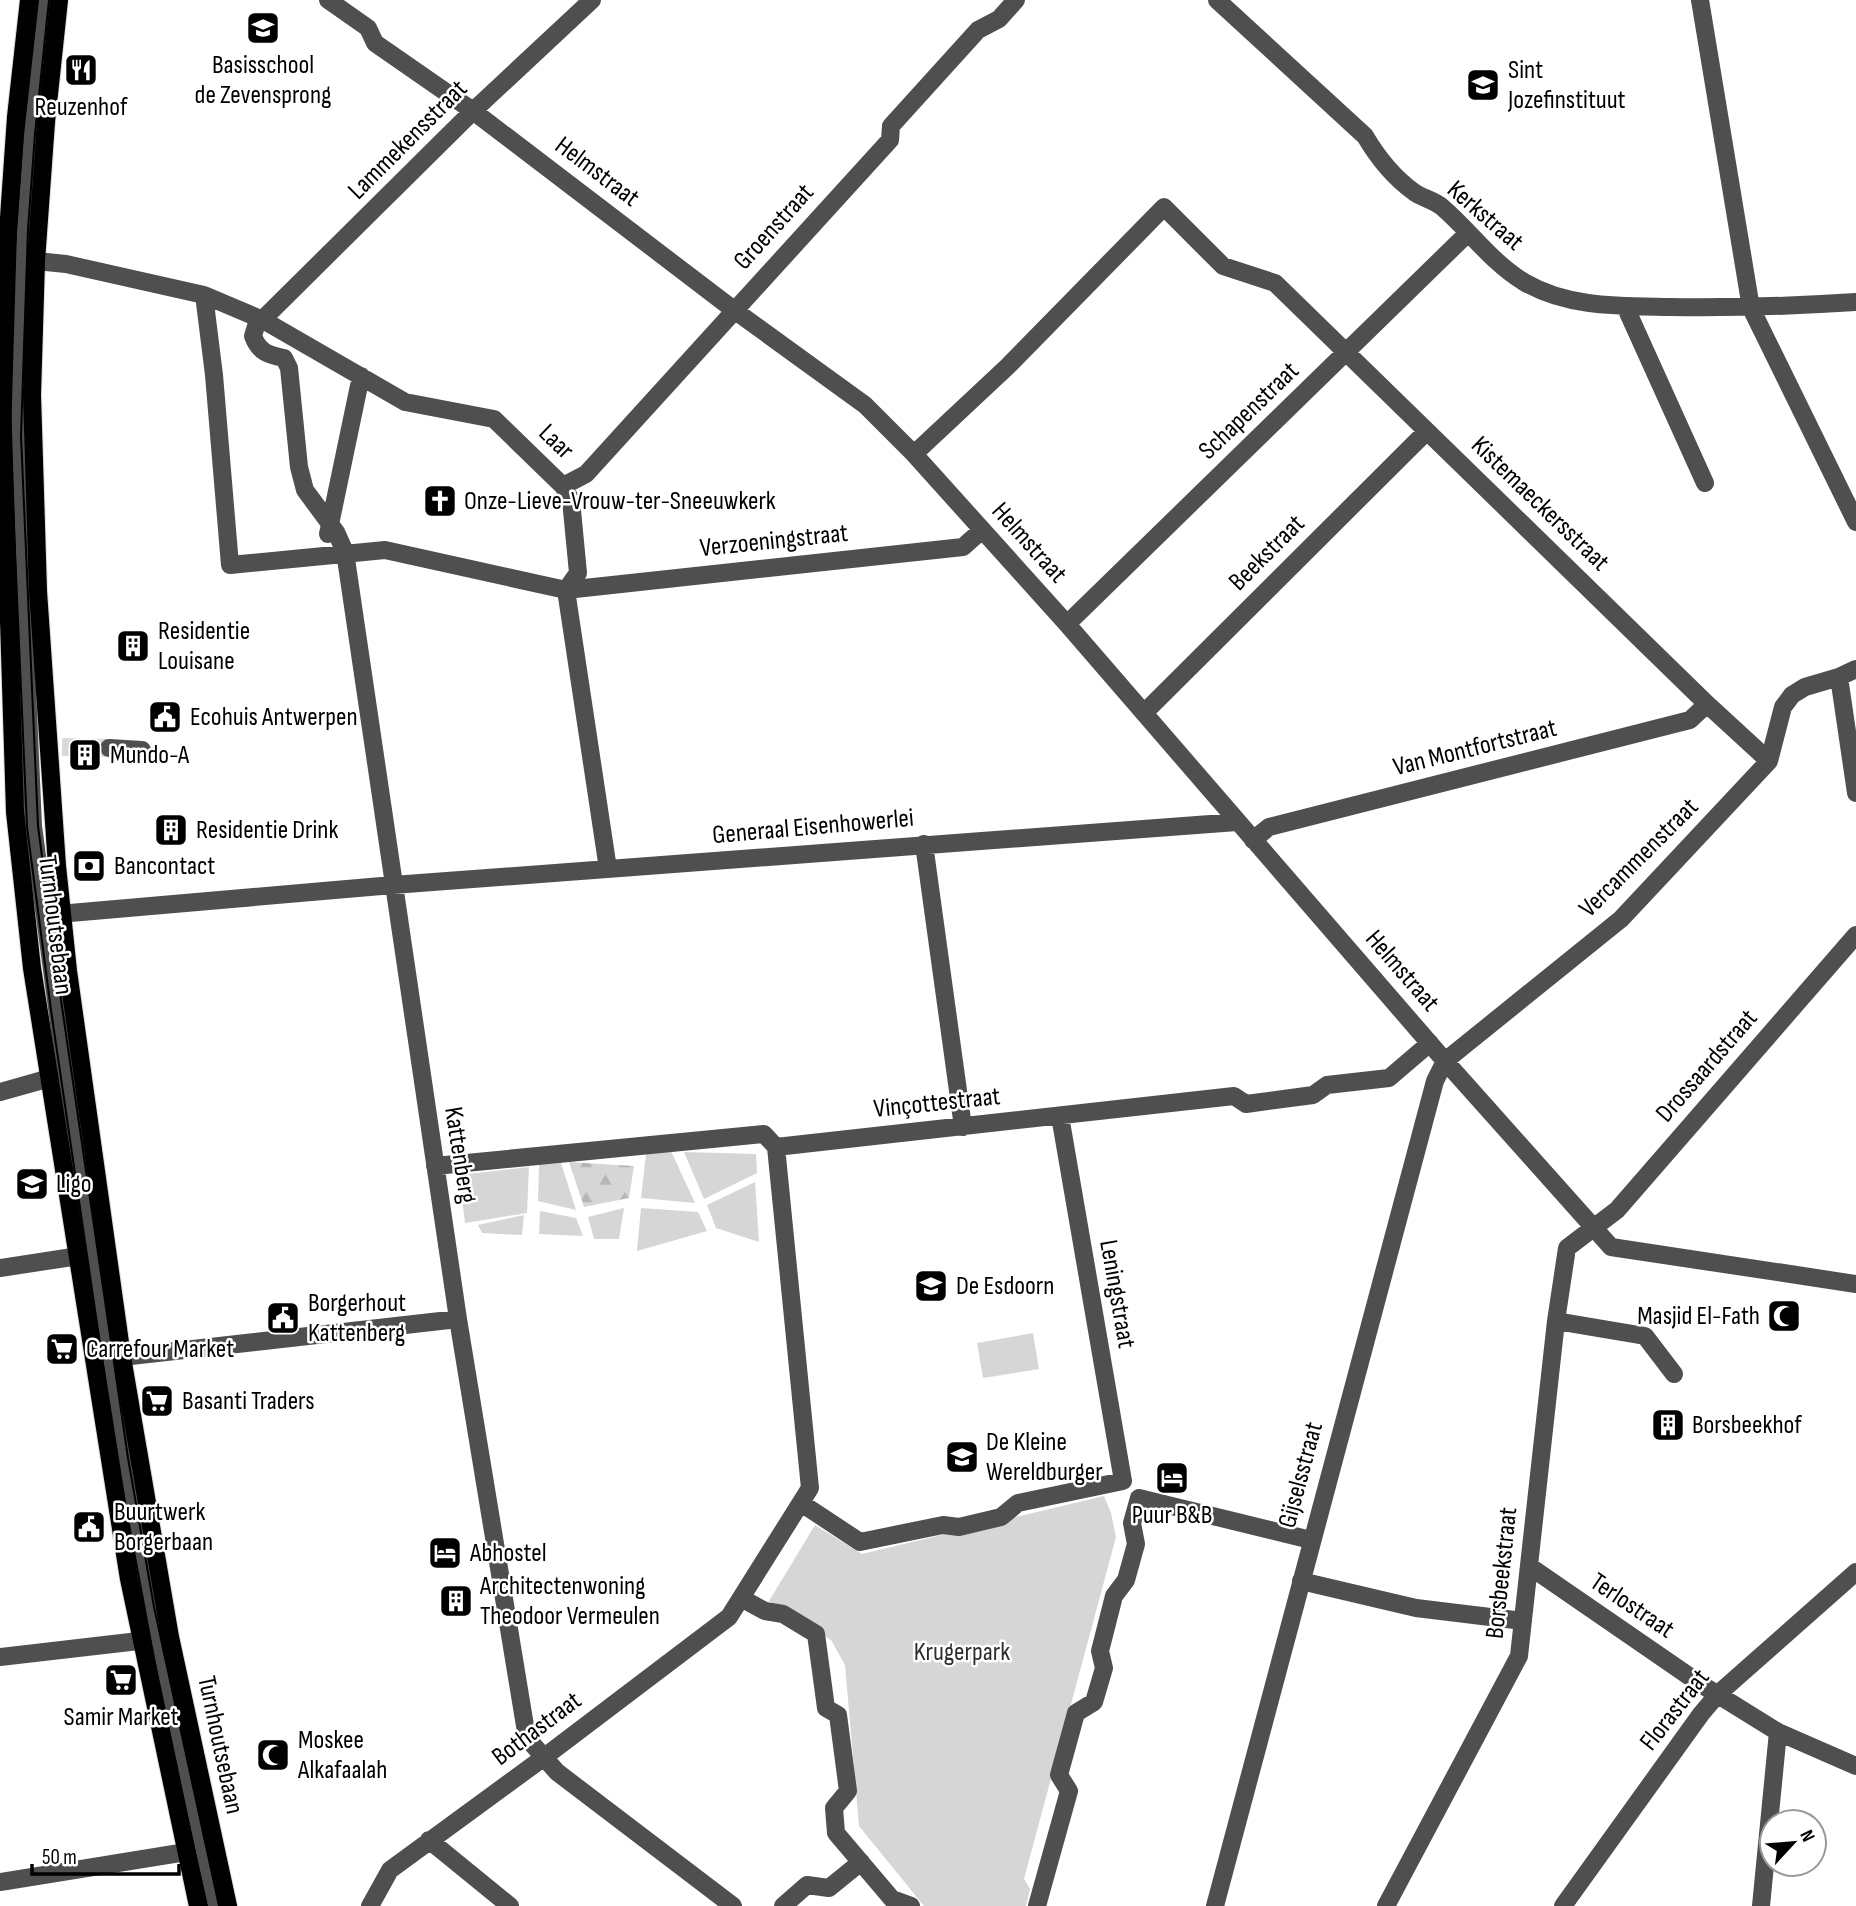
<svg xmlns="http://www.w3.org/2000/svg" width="1856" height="1906" font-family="'Sofia Sans Condensed',sans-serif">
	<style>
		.green { fill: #d6d6d6 }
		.forest { fill: url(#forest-firs) }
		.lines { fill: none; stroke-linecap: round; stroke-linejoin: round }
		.minor-tunnel { stroke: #d9d9d9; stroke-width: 18; stroke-dasharray: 18 9; stroke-linecap: butt }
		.major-casing { stroke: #dbdbdb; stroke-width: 20 }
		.minor { stroke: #4f4f4f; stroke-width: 18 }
		.major { stroke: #000; stroke-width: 18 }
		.tram { stroke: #000; stroke-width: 2 }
		.labels { text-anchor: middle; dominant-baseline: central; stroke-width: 5; stroke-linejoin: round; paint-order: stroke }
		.poi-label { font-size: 26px; fill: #000; stroke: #fff; text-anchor: start }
		.street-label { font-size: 26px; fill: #000; stroke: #fff }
		.park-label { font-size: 26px; fill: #2d2d2d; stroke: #fff }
	</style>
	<defs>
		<pattern id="forest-firs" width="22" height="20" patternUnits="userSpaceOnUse" patternTransform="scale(1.75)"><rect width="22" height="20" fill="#d6d6d6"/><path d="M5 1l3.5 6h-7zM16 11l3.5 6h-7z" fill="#b6b6b6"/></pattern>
	</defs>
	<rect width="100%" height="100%" fill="#fff"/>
	<path class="green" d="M671,1151L695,1203L641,1198L646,1154Z
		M684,1152L756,1154L757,1173L704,1199Z
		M561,1163L576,1210L538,1201L539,1164Z
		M529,1167L527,1213L465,1223L459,1175Z
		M755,1182L759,1242L716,1228L707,1205Z
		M624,1208L619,1239H594L588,1217Z
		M641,1208L698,1212L707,1231L637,1251Z
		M540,1211L576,1218L583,1236L539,1234Z
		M524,1215L522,1235L482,1233L478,1225Z
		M1033,1333L1039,1369L983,1378L977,1343Z
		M1104,1496L1111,1513L1116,1537L1024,1879L1030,1889L1026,1906H924L859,1826L845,1665L831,1640L769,1601L815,1525L862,1554Z"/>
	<path class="forest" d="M569,1162L634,1166L629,1198L584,1207Z"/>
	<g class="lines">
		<path class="minor-tunnel" d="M62,747L109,748"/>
		<defs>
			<path id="major" d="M29,0L16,117L6,261L2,399L15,812L32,968L129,1579L198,1906
				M59,0L46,122L36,261L32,395L38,591L57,866L68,971L122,1357L170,1637L228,1906"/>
		</defs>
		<use href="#major" class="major-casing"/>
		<path class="minor" d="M44,0L29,134L22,229L16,436L33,826L63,1053L123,1459L155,1639L213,1906
			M328,0L368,28L375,43L473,111L734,310L865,405L914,454L1067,624L1445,1061L1611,1247L1856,1284
			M592,0L473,111L256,326L253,336C259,352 268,355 284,358L289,368L299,467L305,490L336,532L345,552L458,1319L527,1738L557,1772L733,1906
			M1217,0L1365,136C1378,158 1393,177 1414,192C1422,198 1434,200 1442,207C1470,231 1491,262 1524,282C1568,308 1621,306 1670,307C1732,308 1794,306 1856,302
			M1700,0L1751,308L1856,522
			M36,261L66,264L204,295
			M1625,306L1705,483
			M914,454L1007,367L1164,207L1223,266L1275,283L1707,704L1769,761
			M563,486L586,474L890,140L891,126L978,30L999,19L1016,0
			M328,534L361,376
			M566,590L578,573L571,500L563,486L494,419L405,402L263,320L204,295L214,375L230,565L385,550L566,590L963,547L982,530
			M566,590L608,869
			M1067,624L1467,234
			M1839,677L1856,793
			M1144,713L1427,431
			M109,748L142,750
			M1253,840L1269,827L1690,720L1707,704
			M924,844L963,1127
			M47,915L393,885L1237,822
			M0,1092L50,1078
			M776,1147L1234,1096L1246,1104L1313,1095L1327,1085L1389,1078L1430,1043
			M435,1166L764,1134L776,1147
			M0,1268L79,1256
			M1556,1321L1645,1336L1674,1374
			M122,1357L458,1319
			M801,1503L860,1542L943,1525L959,1527L1001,1517L1018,1503L1123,1481L1060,1116
			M1529,1566L1699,1683L1778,1732L1856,1766
			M1301,1581L1416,1608L1523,1621
			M741,1598L765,1611L783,1614L816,1634L826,1708L838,1715L848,1791L834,1808L836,1833L892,1899L911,1906
			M0,1657L156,1639
			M429,1840L510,1906
			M0,1882L186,1852
			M370,1906L390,1870L543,1758L729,1617L810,1488L776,1147
			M783,1906L807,1885L829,1888L861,1862
			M1037,1906L1069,1791L1059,1775L1076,1713L1094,1702L1104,1668L1100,1651L1114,1596L1126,1580L1136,1544L1132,1523L1139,1498L1311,1540
			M1215,1906L1435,1081L1445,1061L1621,919L1769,761L1783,707L1792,695L1805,687L1839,677L1856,669
			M1386,1906L1519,1656L1556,1321L1567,1248L1617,1210L1856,935
			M1563,1906L1701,1714L1718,1694L1856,1572
			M1761,1906L1778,1732"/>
		<use href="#major" class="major"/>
		<path class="tram" d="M38,0L23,135L16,229L10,436L27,827L51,1010L117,1460L166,1723L207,1906
			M49,0L35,134L28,229L21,436L38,826L62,1007L128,1458L154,1607L219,1906"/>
	</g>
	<defs>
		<symbol id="school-square" viewBox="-11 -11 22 22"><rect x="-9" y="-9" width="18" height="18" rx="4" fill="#000" stroke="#fff"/><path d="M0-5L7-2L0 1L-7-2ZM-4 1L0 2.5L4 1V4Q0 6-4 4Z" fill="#fff"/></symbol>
		<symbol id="restaurant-square" viewBox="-11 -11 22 22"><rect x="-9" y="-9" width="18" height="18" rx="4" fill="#000" stroke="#fff"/><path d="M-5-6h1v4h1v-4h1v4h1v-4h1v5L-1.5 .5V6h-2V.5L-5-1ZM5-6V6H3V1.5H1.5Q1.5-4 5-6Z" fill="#fff"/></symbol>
		<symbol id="church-square" viewBox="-11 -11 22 22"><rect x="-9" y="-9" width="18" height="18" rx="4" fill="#000" stroke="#fff"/><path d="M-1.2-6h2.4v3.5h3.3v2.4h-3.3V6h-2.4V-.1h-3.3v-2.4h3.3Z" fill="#fff"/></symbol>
		<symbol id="building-square" viewBox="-11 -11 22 22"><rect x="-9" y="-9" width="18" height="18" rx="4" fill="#000" stroke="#fff"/><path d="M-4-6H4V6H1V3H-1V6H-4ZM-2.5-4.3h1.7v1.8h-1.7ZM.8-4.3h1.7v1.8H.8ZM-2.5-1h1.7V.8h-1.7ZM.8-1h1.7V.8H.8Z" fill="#fff"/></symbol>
		<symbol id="civic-square" viewBox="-11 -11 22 22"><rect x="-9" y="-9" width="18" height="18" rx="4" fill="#000" stroke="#fff"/><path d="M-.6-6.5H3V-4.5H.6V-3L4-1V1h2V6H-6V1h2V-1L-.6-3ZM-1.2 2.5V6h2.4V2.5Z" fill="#fff"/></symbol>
		<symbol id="bank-square" viewBox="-11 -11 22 22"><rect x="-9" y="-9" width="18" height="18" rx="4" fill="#000" stroke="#fff"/><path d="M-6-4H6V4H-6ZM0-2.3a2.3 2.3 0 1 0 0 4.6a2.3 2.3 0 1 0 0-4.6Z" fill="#fff"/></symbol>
		<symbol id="mosque-square" viewBox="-11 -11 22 22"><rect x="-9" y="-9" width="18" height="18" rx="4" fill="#000" stroke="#fff"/><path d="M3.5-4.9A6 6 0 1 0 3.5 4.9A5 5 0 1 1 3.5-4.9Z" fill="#fff"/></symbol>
		<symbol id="supermarket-square" viewBox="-11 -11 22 22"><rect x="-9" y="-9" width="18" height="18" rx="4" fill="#000" stroke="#fff"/><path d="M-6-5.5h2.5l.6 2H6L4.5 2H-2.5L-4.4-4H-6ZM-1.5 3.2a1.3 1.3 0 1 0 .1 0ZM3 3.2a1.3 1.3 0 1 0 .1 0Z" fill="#fff"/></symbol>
		<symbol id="hotel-square" viewBox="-11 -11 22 22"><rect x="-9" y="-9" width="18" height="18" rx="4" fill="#000" stroke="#fff"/><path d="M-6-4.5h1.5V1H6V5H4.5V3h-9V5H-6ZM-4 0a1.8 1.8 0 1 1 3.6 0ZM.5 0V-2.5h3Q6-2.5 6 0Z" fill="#fff"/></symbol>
	</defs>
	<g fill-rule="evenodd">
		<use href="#school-square" x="244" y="9" width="38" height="38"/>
		<use href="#restaurant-square" x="62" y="51" width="38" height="38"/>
		<use href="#school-square" x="1464" y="66" width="38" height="38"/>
		<use href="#church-square" x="421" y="482" width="38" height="38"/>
		<use href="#building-square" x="114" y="627" width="38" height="38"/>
		<use href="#civic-square" x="146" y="698" width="38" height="38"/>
		<use href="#building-square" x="66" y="736" width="38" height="38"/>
		<use href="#building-square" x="152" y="811" width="38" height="38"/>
		<use href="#bank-square" x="70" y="847" width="38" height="38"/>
		<use href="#school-square" x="13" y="1165" width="38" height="38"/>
		<use href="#school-square" x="912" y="1267" width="38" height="38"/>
		<use href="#mosque-square" x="1765" y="1297" width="38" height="38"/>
		<use href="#civic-square" x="264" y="1299" width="38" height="38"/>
		<use href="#supermarket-square" x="43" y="1330" width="38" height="38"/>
		<use href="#supermarket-square" x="138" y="1382" width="38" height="38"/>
		<use href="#building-square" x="1649" y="1406" width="38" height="38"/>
		<use href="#school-square" x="943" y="1438" width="38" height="38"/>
		<use href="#hotel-square" x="1153" y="1459" width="38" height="38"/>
		<use href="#civic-square" x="70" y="1508" width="38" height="38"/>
		<use href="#hotel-square" x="426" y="1534" width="38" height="38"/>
		<use href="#building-square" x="437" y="1582" width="38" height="38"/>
		<use href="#supermarket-square" x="102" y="1661" width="38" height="38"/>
		<use href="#mosque-square" x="254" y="1736" width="38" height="38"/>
	</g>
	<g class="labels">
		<g class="poi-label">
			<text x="263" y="65" text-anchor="middle">Basisschool<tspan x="263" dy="30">de Zevensprong</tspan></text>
			<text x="1508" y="70">Sint<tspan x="1508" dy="30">Jozefinstituut</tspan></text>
			<text x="81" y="107" text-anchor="middle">Reuzenhof</text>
			<text x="464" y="501">Onze-Lieve-Vrouw-ter-Sneeuwkerk</text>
			<text x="158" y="631">Residentie<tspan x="158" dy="30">Louisane</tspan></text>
			<text x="190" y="717">Ecohuis Antwerpen</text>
			<text x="110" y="755">Mundo-A</text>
			<text x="196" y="830">Residentie Drink</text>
			<text x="114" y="866">Bancontact</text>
			<text x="56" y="1184">Ligo</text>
			<text x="956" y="1286">De Esdoorn</text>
			<text x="308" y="1303">Borgerhout<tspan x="308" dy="30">Kattenberg</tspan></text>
			<text x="1760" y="1316" text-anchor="end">Masjid El-Fath</text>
			<text x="86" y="1349">Carrefour Market</text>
			<text x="182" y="1401">Basanti Traders</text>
			<text x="1692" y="1425">Borsbeekhof</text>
			<text x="986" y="1442">De Kleine<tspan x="986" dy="30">Wereldburger</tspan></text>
			<text x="114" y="1512">Buurtwerk<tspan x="114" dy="30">Borgerbaan</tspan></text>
			<text x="1172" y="1515" text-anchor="middle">Puur B&amp;B</text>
			<text x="470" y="1553">Abhostel</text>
			<text x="480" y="1586">Architectenwoning<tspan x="480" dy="30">Theodoor Vermeulen</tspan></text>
			<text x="121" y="1717" text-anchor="middle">Samir Market</text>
			<text x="298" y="1740">Moskee<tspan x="298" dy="30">Alkafaalah</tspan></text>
		</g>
		<g class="street-label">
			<text transform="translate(408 140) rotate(-45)">Lammekensstraat</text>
			<text transform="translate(597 172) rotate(37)">Helmstraat</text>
			<text transform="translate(1485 216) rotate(41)">Kerkstraat</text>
			<text transform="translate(774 227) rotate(-48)">Groenstraat</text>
			<text transform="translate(1249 411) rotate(-44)">Schapenstraat</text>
			<text transform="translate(556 442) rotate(44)">Laar</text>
			<text transform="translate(1540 504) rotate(44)">Kistemaeckersstraat</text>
			<text transform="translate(774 541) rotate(-6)">Verzoeningstraat</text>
			<text transform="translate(1029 543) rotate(48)">Helmstraat</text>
			<text transform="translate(1267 553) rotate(-45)">Beekstraat</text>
			<text transform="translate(1475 748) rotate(-14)">Van Montfortstraat</text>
			<text transform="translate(813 827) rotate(-5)">Generaal Eisenhowerlei</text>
			<text transform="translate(1639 858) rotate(-45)">Vercammenstraat</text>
			<text transform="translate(55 925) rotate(83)">Turnhoutsebaan</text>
			<text transform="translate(1402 971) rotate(49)">Helmstraat</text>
			<text transform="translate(1707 1066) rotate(-49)">Drossaardstraat</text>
			<text transform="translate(937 1103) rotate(-6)">Vinçottestraat</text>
			<text transform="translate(460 1155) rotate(81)">Kattenberg</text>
			<text transform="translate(1117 1294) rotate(80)">Leningstraat</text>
			<text transform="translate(1301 1475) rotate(-75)">Gijselsstraat</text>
			<text transform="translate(1502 1573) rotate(-84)">Borsbeekstraat</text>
			<text transform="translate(1632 1606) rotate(34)">Terlostraat</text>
			<text transform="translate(1675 1710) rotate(-52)">Florastraat</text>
			<text transform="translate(537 1729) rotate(-37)">Bothastraat</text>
			<text transform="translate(220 1745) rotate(78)">Turnhoutsebaan</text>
		</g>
		<g class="park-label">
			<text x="962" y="1652">Krugerpark</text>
		</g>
	</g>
	<g transform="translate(1793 1843) rotate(64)"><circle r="33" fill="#ffffff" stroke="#999999" stroke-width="2"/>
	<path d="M0-5L12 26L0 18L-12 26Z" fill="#000000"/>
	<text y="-10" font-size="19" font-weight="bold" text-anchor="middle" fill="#000000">N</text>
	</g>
	<path d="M32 1864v10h147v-10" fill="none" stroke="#000000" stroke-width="3.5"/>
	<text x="42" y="1864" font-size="21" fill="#000000" stroke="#ffffff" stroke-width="5" paint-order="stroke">50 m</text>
</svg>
